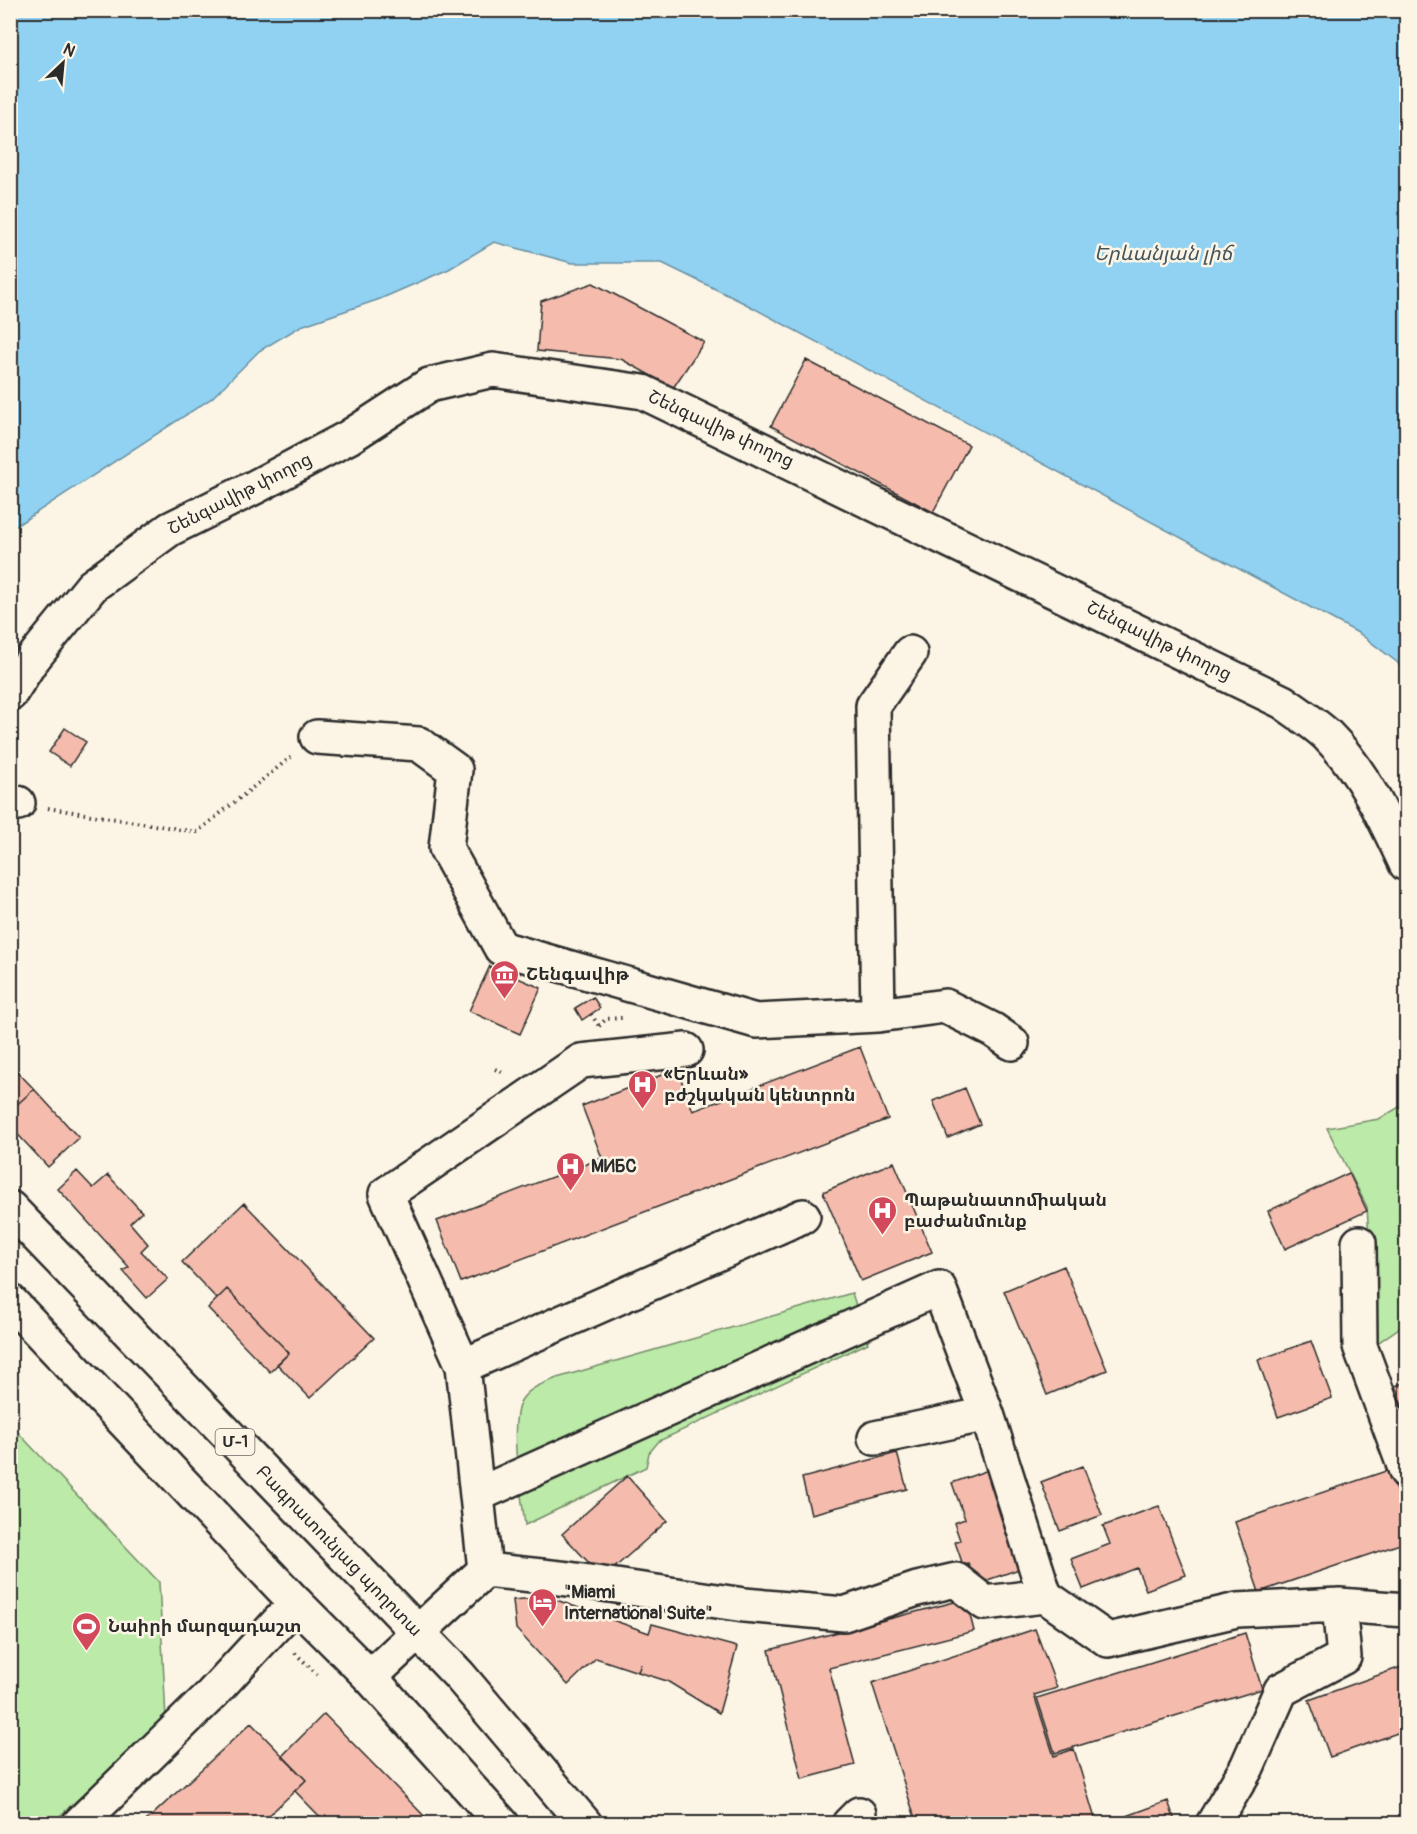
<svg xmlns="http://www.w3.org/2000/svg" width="1417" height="1834" font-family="Pangolin,'Noto Sans Armenian',sans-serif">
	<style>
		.green { fill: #bceaa8; stroke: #748a6a; stroke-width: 1.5 }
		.water { fill: #91d2f2; stroke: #688fa2; stroke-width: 1.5 }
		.building { fill: #f5bcad; stroke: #2b2b2b; stroke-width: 1.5 }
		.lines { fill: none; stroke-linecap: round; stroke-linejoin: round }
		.minor-casing { stroke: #2b2b2b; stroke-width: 38 }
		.major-casing { stroke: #2b2b2b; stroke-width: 38 }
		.path { stroke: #2b2b2b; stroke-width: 4; stroke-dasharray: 1.5 4.5; stroke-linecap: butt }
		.minor { stroke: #fcf5e5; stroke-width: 33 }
		.major { stroke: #fcf5e5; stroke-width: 33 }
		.labels { text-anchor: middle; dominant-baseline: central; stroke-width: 5; stroke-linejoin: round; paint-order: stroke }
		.shield { fill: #fcf5e5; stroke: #6a6863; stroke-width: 1.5 }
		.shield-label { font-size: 16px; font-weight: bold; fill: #2b2b2b }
		.street-label { font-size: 18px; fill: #2b2b2b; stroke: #fcf5e5 }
		.poi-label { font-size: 18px; font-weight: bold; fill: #2b2b2b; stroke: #fcf5e5; text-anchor: start }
		.water-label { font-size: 20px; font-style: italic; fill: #44555d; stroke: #fcf5e5 }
	</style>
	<rect width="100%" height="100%" fill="#fcf5e5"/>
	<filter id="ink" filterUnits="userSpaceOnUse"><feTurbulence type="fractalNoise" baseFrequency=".0167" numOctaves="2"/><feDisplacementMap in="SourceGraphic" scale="12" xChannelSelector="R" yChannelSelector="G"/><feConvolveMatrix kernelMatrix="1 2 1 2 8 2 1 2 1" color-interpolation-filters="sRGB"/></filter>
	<g filter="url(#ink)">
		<path class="green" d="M1406,1103V1323L1376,1344L1367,1207L1327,1128L1379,1119Z
			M852,1293L868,1343L659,1441L649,1453L646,1467L525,1525C522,1496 507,1423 522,1399C530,1387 545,1383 557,1378Z
			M10,1424L159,1582L166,1719L52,1823H11Z"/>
		<path class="water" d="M11,10L1406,11V679L1398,663L1360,634L744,303L662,263H572L494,242L449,269L380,299L301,326L259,351L212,398L11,529Z"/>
		<path class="building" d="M593,283L704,342L673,388L621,359L537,351L541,301Z
			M806,360L969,445L933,512L771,426Z
			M65,728L86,742L70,766L49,752Z
			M490,966L541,988L520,1034L469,1011Z
			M593,997L600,1008L582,1020L575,1008Z
			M860,1047L888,1119L461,1282L437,1221L602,1158L582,1106L677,1069L693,1111Z
			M10,1064L34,1089L10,1111Z
			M965,1088L980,1124L948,1138L933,1101Z
			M34,1089L79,1138L48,1167L10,1126V1111Z
			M894,1162L932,1252L861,1281L823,1192Z
			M77,1171L93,1188L108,1175L142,1212L130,1223L148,1244L141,1251L168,1279L147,1298L123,1271L129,1267L58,1189Z
			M1349,1173L1367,1211L1285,1249L1268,1211Z
			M244,1203L374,1338L310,1398L277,1364L289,1353L227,1289L217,1299L182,1262Z
			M1064,1266L1107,1370L1047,1395L1004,1291Z
			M227,1289L289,1353L270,1372L208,1308Z
			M1311,1341L1332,1398L1278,1417L1258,1360Z
			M1406,1382V1417L1395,1386Z
			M897,1453L907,1489L811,1514L802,1478Z
			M1083,1466L1102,1515L1060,1531L1041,1482Z
			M991,1469L1025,1567L976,1584L968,1563L963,1565L955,1542L960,1540L954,1523L965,1519L952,1483Z
			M1389,1470L1406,1520V1542L1259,1592L1235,1522Z
			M627,1476L667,1521L603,1578L562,1534Z
			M1159,1506L1186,1575L1146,1590L1137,1568L1083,1589L1071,1559L1110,1544L1103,1526Z
			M548,1597L649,1633L652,1624L737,1647L719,1713L667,1681L638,1672L641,1664L638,1672L596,1658L568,1685L516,1629L513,1600Z
			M966,1599L974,1631L829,1668L855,1765L802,1779L769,1650Z
			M1035,1629L1057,1688L1034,1695L1054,1756L1074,1749L1096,1822L917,1824L872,1683Z
			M1245,1633L1262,1689L1055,1753L1037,1698Z
			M1401,1667L1406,1682V1730L1330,1757L1309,1700Z
			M324,1714L432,1824H327L295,1791L306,1780L282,1756Z
			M251,1723L306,1780L260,1824H146L145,1822Z
			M1168,1801L1176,1824H1105Z"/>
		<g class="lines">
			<defs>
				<path id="minor" d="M10,694L31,661L92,586L170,529L257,486L349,437L429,385L493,370L643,392L1283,702C1298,713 1314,723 1327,735C1363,771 1385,819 1406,864
					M317,737L419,744L455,770L446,848L501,948L756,1021L878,1015L945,1006L993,1030L1012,1043
					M10,802L18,803
					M878,1015L873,706L910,653
					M1359,1243L1360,1346L1406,1471
					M463,1366L386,1194L581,1061L686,1050
					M875,1438L987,1414L1045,1596
					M477,1495L939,1288L987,1414
					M485,1570L463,1366L803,1216
					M370,1677L485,1570L569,1579L744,1605L844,1614L917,1589L956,1580L985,1603L1045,1596L1108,1640L1237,1610L1339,1605L1406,1610
					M79,1824L212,1694L296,1603
					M849,1824L859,1814
					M1213,1824L1247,1767L1281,1690L1344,1657L1339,1605"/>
				<path id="major" d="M10,1208L459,1675L585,1824
					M10,1301L296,1603L370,1677L502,1824"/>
			</defs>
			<use href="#minor" class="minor-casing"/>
			<use href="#major" class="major-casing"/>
			<path class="path" d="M48,808L197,832L291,757
				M591,1014L599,1026
				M599,1026L606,1019L622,1018
				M495,1069L504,1073
				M295,1653L318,1675"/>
			<use href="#minor" class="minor"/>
			<use href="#major" class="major"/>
		</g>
	</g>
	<defs>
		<symbol id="museum-pin" viewBox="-11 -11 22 30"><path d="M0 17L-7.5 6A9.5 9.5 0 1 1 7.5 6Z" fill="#d1495b" stroke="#fcf5e5"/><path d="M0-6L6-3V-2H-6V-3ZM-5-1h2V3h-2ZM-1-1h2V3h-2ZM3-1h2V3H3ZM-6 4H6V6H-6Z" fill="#fff"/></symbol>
		<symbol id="hospital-pin" viewBox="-11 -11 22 30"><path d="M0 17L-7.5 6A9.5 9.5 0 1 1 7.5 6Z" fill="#d1495b" stroke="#fcf5e5"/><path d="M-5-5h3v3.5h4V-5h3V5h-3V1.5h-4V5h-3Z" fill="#fff"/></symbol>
		<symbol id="hotel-pin" viewBox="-11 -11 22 30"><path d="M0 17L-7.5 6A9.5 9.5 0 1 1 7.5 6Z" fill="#d1495b" stroke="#fcf5e5"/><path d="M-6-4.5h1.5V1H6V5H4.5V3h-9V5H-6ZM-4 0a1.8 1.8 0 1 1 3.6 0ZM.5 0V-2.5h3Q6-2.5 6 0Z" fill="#fff"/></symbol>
		<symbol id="stadium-pin" viewBox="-11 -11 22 30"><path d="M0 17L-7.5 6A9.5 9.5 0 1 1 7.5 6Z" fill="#d1495b" stroke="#fcf5e5"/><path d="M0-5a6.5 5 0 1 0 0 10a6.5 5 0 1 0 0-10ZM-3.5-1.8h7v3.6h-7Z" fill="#fff"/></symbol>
	</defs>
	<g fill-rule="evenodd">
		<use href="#museum-pin" x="488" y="958" width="33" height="45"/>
		<use href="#hospital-pin" x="626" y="1068" width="33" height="45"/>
		<use href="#hospital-pin" x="554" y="1150" width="33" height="45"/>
		<use href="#hospital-pin" x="866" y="1194" width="33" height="45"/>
		<use href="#hotel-pin" x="526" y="1586" width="33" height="45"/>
		<use href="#stadium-pin" x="70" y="1610" width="33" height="45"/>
	</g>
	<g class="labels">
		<rect class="shield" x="215.5" y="1429" width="39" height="26" rx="4.5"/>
		<g class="shield-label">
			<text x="235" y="1442">Մ-1</text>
		</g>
		<g class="street-label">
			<text transform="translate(721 429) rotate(25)">Շենգավիթ փողոց</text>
			<text transform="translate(240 494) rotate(-27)">Շենգավիթ փողոց</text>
			<text transform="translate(1159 641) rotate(26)">Շենգավիթ փողոց</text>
			<text transform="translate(339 1551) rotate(46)">Բագրատունյաց պողոտա</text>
		</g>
		<g class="poi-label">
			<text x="526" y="974">Շենգավիթ</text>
			<text x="664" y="1074">«Երևան»<tspan x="664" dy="21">բժշկական կենտրոն</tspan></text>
			<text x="591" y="1166">МИБС</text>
			<text x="904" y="1200">Պաթանատոմիական<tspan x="904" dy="21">բաժանմունք</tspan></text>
			<text x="564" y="1592">"Miami<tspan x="564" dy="21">International Suite"</tspan></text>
			<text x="108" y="1626">Նաիրի մարզադաշտ</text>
		</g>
		<g class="water-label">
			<text x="1163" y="253">Երևանյան լիճ</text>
		</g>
	</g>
	<rect width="1417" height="1834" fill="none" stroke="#fcf5e5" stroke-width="36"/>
	<rect x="18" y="18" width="1381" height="1798" fill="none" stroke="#2b2b2b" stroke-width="2" filter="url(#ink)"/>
	<g transform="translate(63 63) rotate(26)" stroke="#fcf5e5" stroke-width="4.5" paint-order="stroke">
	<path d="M0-4.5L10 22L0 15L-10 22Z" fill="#2b2b2b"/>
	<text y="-9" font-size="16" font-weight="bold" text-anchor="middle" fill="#2b2b2b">N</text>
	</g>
</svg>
